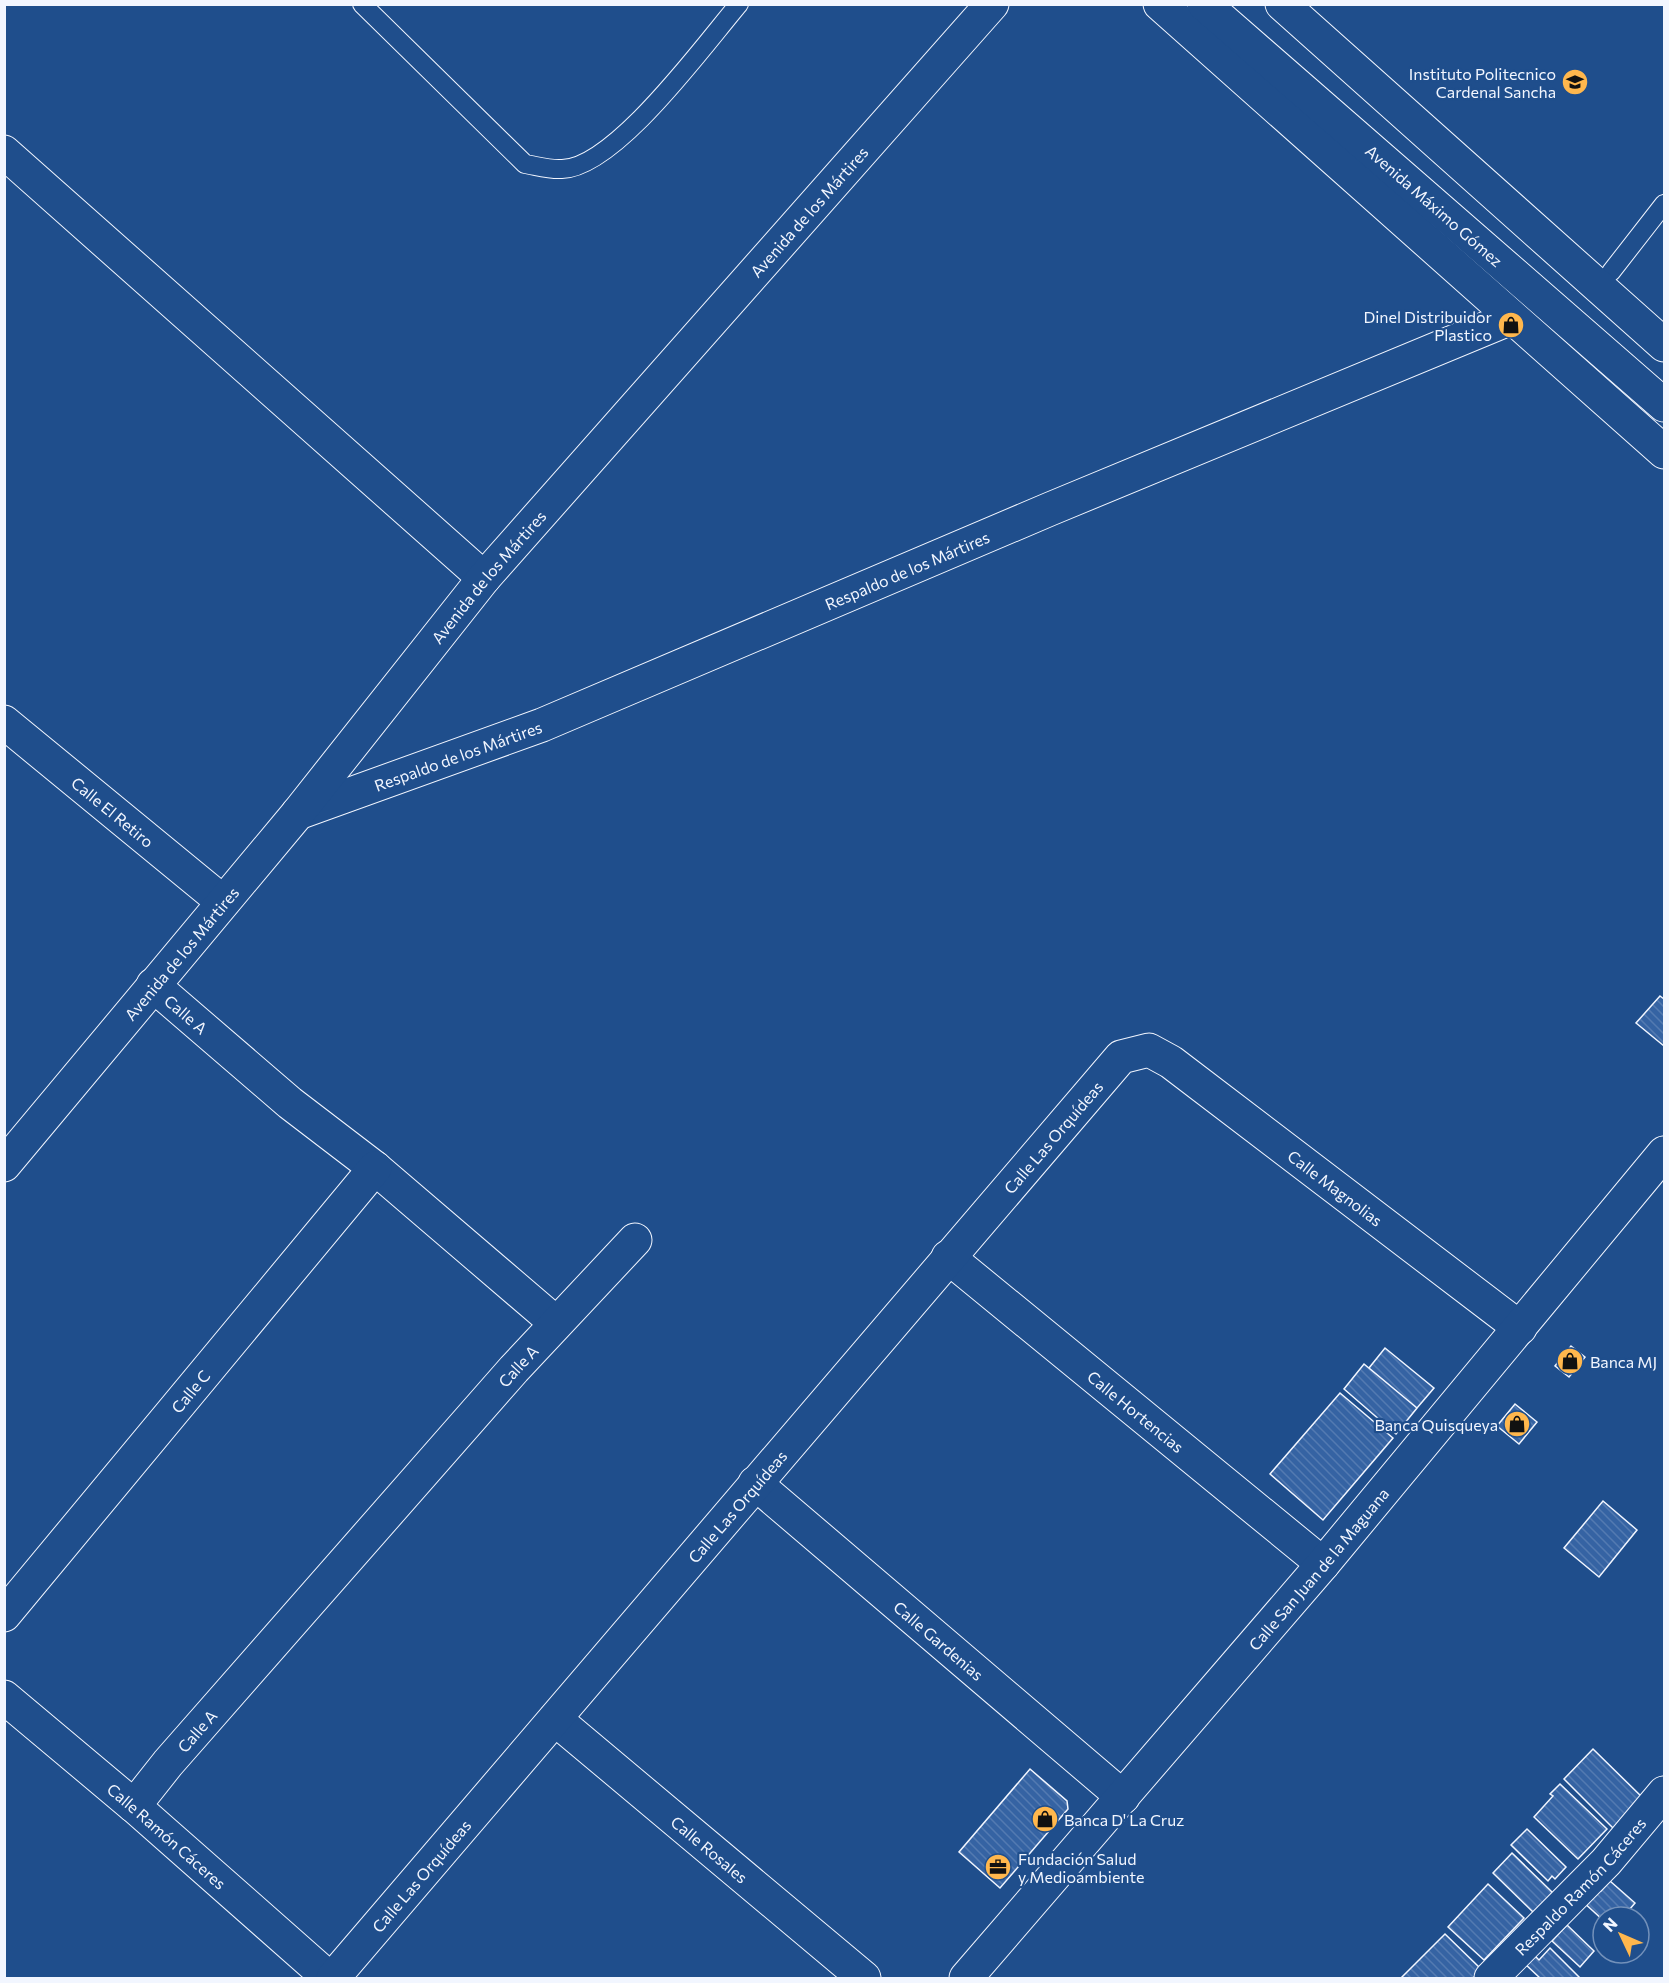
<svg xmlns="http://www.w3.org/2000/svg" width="1669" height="1983" font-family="Commissioner,sans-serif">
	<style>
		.building { fill: url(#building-back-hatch); stroke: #f2f6ff; stroke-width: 1.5 }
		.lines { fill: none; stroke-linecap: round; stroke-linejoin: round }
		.lane-casing { stroke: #f2f6ff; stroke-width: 20 }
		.street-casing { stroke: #f2f6ff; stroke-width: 35 }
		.primary-casing { stroke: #f2f6ff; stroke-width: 35 }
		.lane { stroke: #1f4e8c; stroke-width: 18 }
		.street { stroke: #1f4e8c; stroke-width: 33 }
		.primary { stroke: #1f4e8c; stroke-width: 33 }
		.labels { text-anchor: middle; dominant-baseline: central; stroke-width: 4.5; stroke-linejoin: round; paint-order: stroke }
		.poi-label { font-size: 16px; fill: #f2f6ff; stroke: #1f4e8c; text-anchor: end }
		.street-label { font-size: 16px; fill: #f2f6ff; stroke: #1f4e8c }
	</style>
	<defs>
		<pattern id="building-back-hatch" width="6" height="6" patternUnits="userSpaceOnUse" patternTransform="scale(1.5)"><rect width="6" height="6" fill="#3563a3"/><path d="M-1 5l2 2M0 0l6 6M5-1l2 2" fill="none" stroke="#537ab1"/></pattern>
	</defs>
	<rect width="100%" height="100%" fill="#1f4e8c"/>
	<path class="building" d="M1660,996L1664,999V1046L1636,1023Z
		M1571,1346L1585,1357L1569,1377L1555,1366Z
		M1385,1348L1434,1388L1417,1408L1369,1368Z
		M1364,1364L1417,1408L1396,1434L1344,1389Z
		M1340,1393L1393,1438L1323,1520L1270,1474Z
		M1515,1404L1537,1422L1519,1444L1497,1426Z
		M1603,1501L1637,1530L1599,1577L1564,1548Z
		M1593,1749L1646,1801L1616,1831L1564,1779Z
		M1030,1769L1067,1801L1068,1809L1000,1888L959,1852Z
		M1560,1784L1607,1829L1578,1859L1534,1817L1553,1796L1550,1794Z
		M1527,1829L1566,1867L1555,1879L1552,1876L1548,1881L1511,1845Z
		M1512,1853L1553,1893L1534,1913L1493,1873Z
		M1610,1881L1635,1903L1623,1917H1603V1920L1582,1901L1596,1886L1601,1891Z
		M1488,1884L1524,1918L1484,1960L1448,1927Z
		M1567,1925L1594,1951L1580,1967L1552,1941Z
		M1445,1934L1482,1970L1473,1978H1401Z
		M1550,1948L1580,1978H1540L1523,1962L1532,1953L1539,1960Z"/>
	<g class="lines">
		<defs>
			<path id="lane" d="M362,4L525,164C537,166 550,170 562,169C615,168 704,45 739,4
				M1611,272L1664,204"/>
			<g id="street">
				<path d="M4,152L484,578"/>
				<path id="s1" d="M4,722L222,901"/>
				<path id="s2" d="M298,813L542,725L1050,509L1511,318"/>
				<path id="s3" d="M153,985L290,1103L375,1168L556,1323"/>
				<path id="s4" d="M4,1165L298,813L484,578L992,4"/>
				<path id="s5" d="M948,1257L1323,1564"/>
				<path id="s6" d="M755,1483L1123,1797"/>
				<path id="s7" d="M4,1615L375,1168"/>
				<path id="s8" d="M4,1697L134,1806L329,1978"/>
				<path id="s9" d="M555,1719L864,1978"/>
				<path id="s10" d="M134,1806L168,1763L514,1369L635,1240"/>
				<path id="s11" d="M333,1978L1121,1057L1149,1050L1171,1062L1520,1328"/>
				<path id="s12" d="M966,1978L1323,1564L1664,1153"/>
				<path id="s13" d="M1491,1978L1606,1862L1664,1793"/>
			</g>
			<g id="primary">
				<path d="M1160,4L1664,452"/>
				<path id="s14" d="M1204,4L1664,405"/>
				<path d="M1282,4L1664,345"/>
			</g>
		</defs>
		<use href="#lane" class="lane-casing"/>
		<use href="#street" class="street-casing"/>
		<use href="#primary" class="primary-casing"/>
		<use href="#lane" class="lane"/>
		<use href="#street" class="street"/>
		<use href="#primary" class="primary"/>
	</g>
	<defs>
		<symbol id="school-disc" viewBox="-11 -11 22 22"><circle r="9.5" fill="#ffb74d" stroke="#1f4e8c"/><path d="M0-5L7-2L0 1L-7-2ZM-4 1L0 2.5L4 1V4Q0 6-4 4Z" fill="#111"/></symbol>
		<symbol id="shop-disc" viewBox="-11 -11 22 22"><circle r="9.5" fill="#ffb74d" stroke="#1f4e8c"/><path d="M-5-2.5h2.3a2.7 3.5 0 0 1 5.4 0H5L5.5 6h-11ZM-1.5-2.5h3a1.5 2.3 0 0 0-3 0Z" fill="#111"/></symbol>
		<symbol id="office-disc" viewBox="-11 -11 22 22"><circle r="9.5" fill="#ffb74d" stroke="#1f4e8c"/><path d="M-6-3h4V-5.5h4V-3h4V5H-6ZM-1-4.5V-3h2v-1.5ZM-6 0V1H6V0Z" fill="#111"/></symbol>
	</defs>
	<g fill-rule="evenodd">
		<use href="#school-disc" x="1560" y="67" width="30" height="30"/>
		<use href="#shop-disc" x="1496" y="310" width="30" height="30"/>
		<use href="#shop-disc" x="1555" y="1346" width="30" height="30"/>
		<use href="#shop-disc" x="1502" y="1409" width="30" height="30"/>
		<use href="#shop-disc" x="1030" y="1804" width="30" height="30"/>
		<use href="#office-disc" x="983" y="1852" width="30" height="30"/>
	</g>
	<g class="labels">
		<g class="poi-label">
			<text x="1556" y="73">Instituto Politecnico<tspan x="1556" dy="18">Cardenal Sancha</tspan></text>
			<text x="1492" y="316">Dinel Distribuidor<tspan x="1492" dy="18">Plastico</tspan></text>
			<text x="1590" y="1361" text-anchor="start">Banca MJ</text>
			<text x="1498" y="1424">Banca Quisqueya</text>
			<text x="1064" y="1819" text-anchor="start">Banca D' La Cruz</text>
			<text x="1018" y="1858" text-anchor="start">Fundación Salud<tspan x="1018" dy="18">y Medioambiente</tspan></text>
		</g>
		<g class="street-label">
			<text stroke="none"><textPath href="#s14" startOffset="306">Avenida Máximo Gómez</textPath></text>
			<text stroke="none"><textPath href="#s4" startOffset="1248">Avenida de los Mártires</textPath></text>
			<text stroke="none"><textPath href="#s2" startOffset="656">Respaldo de los Mártires</textPath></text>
			<text stroke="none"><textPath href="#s4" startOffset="762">Avenida de los Mártires</textPath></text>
			<text stroke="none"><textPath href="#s2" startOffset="170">Respaldo de los Mártires</textPath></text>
			<text stroke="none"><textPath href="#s1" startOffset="141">Calle El Retiro</textPath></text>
			<text stroke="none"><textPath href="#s4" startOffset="276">Avenida de los Mártires</textPath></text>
			<text stroke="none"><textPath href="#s3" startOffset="44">Calle A</textPath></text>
			<text stroke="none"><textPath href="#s11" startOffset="1107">Calle Las Orquídeas</textPath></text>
			<text stroke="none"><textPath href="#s11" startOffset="1473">Calle Magnolias</textPath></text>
			<text stroke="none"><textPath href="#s10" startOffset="584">Calle A</textPath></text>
			<text stroke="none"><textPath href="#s7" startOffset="291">Calle C</textPath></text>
			<text stroke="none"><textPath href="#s5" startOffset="243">Calle Hortencias</textPath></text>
			<text stroke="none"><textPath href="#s11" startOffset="621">Calle Las Orquídeas</textPath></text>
			<text stroke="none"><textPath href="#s12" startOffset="540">Calle San Juan de la Maguana</textPath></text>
			<text stroke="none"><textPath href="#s6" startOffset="242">Calle Gardenias</textPath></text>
			<text stroke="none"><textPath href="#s10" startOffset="98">Calle A</textPath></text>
			<text stroke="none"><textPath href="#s8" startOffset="214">Calle Ramón Cáceres</textPath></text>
			<text stroke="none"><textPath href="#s9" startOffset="202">Calle Rosales</textPath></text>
			<text stroke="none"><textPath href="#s11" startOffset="135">Calle Las Orquídeas</textPath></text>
			<text stroke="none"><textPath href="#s13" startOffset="128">Respaldo Ramón Cáceres</textPath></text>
		</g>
	</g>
	<rect width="1669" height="1983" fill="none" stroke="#f2f6ff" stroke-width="12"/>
	<g transform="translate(1621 1935) rotate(314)"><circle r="28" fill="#1f4e8c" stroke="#7391ba" stroke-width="1.5"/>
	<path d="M0-4.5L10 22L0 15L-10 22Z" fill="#ffb74d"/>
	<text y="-9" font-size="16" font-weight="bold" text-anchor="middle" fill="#f2f6ff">N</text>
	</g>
</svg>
